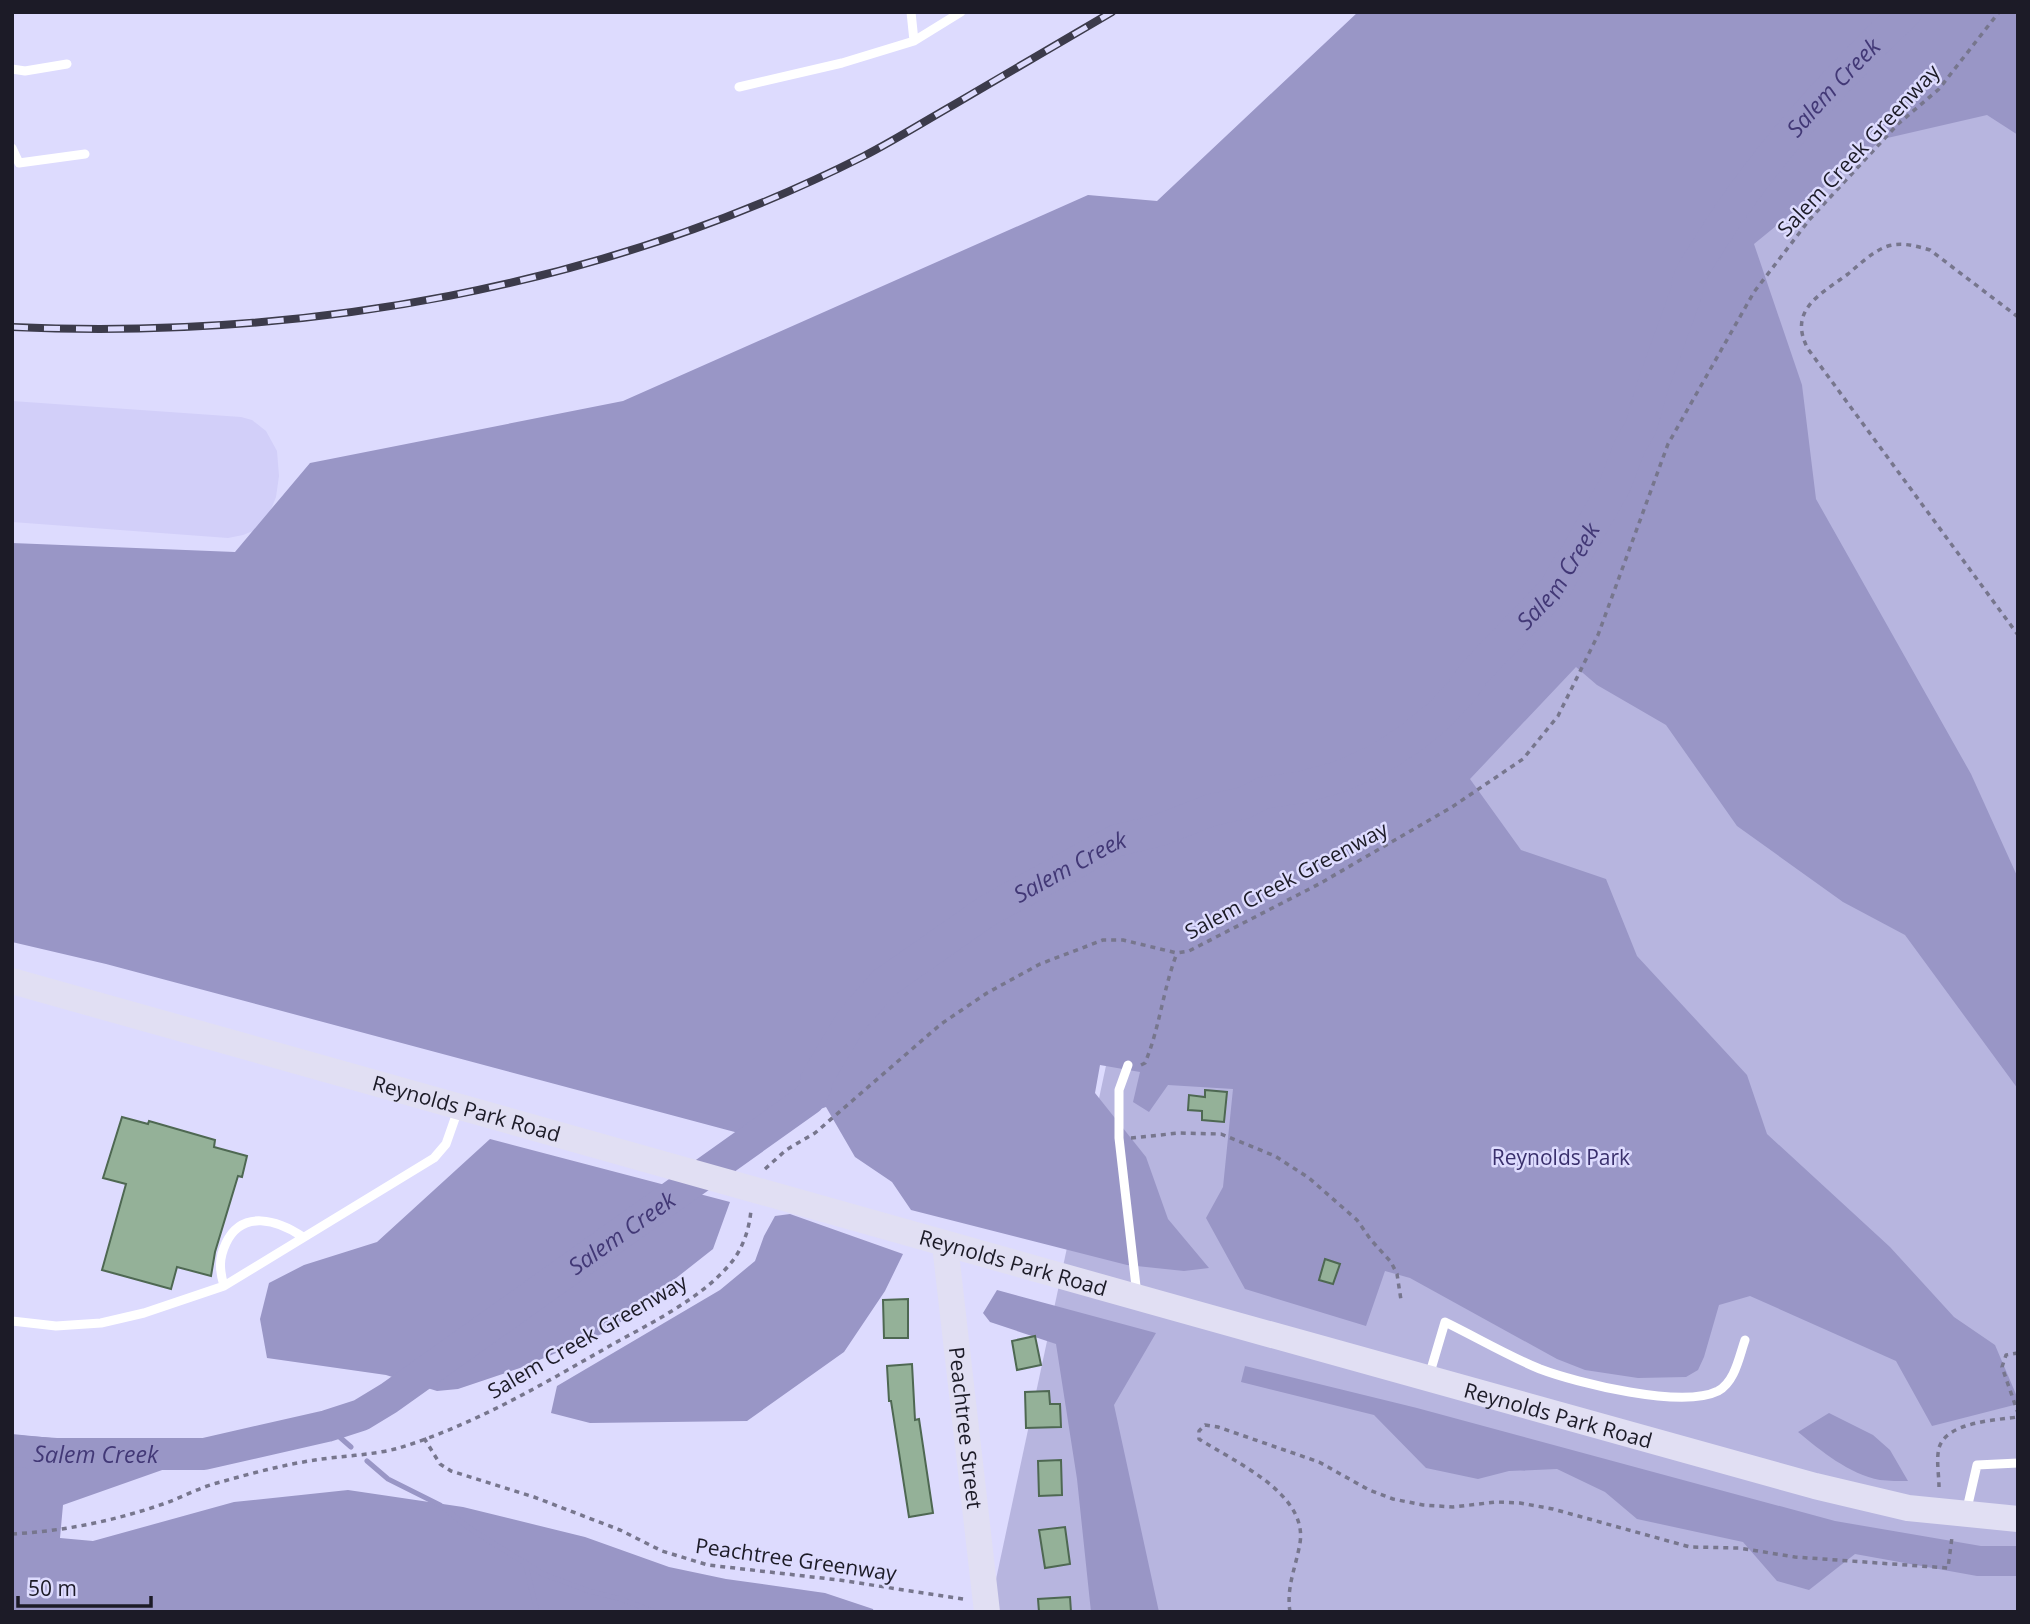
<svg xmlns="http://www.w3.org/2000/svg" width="2030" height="1624" font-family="'Open Sans',sans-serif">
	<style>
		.built { fill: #d2cff9 }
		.green { fill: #b7b5df }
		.forest { fill: #9996c6 }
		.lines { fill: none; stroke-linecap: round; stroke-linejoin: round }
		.stream { stroke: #9996c6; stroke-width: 5 }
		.river { stroke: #9996c6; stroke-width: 32 }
		.building { fill: #94b198; stroke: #4e6852; stroke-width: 2 }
		.path { stroke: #77768d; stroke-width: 3.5; stroke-dasharray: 5 5; stroke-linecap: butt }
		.lane { stroke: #fff; stroke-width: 9 }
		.secondary { stroke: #e1dff3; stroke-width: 26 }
		.rail-casing { stroke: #3c3b4b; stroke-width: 8 }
		.rail { stroke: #dddbfe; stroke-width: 5; stroke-dasharray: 16; stroke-linecap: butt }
		.labels { text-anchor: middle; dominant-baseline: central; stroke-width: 5; stroke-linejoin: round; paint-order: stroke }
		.street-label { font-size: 21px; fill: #1c1b27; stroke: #dddbfe }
		.park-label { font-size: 21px; fill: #3a306d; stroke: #dddbfe }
		.water-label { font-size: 23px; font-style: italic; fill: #423876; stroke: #dddbfe }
	</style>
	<rect width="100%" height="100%" fill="#dddbfe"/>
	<path class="built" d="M12,401L241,417L252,420L266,431L277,451L279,476L276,497L268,517L258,529L243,535L228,538L12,522Z"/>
	<path class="green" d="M2018,12V1612H989L1155,837L1790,110Z"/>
	<path class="forest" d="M1358,12H2018V135L1987,115L1883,139L1754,244L1802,385L1816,499L1971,774L2018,878V1089L1905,935L1843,902L1737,826L1666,725L1597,685L1576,667L1470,779L1521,850L1606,879L1637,956L1747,1075L1767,1134L1890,1247L1954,1317L1995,1345L2018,1399V1404L1932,1426L1896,1361L1750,1296L1719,1305L1704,1357L1698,1370L1686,1377L1638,1378L1585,1370L1557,1359L1410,1278L1385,1271L1366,1326L1245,1289L1206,1218L1223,1187L1233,1089L1168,1085L1149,1112L1133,1102L1140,1072L1100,1065L1095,1093L1146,1157L1168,1219L1209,1268L1184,1271L1127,1265L911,1210L892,1182L855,1157L826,1107L746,1135L106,964L12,942V543L235,552L310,463L623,401L1088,195L1157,201Z
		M490,1139L730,1202L713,1249L609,1331L520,1368L458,1389L437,1391L386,1375L267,1358L260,1319L269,1283L304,1265L377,1242Z
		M790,1214L903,1254L885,1291L844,1352L747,1421L590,1423L551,1413L557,1386L720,1290L755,1261L764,1236L775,1216Z
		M997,1290L1156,1333L1114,1405L1159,1612H1091L1077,1479L1056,1344L990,1322L983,1313Z
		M1245,1366L1417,1408L1835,1521L1981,1546H2018V1576H1977L1855,1554L1809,1590L1777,1581L1743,1542L1637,1519L1605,1492L1557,1469L1509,1471L1478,1479L1426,1468L1374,1415L1241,1382Z
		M1829,1413L1873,1435L1890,1450L1908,1481C1899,1481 1889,1481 1880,1480C1849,1474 1821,1451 1798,1432Z
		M12,1434L130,1446L182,1463L63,1505L60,1538L93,1541L234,1502L348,1490L463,1507L585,1537L669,1567L726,1579L825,1593L873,1609L874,1612H12Z"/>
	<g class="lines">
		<path class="stream" d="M327,1426L351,1447
			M367,1461L388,1479L440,1505L472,1530L543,1574L589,1591L621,1599L655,1612
			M525,1562L537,1612"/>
		<path class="river" id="s1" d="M12,1451L56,1454H204L327,1426L361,1415L389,1398L809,1099L816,1086V1080L851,1021L884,983L987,911L1115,841L1160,830L1211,810L1244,803L1263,793L1302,787L1339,777L1379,759L1411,738L1437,717L1461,692L1474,673L1555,589L1569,563L1575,556L1615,485L1630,446L1641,427L1652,388L1687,291C1687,274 1702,257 1710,243C1763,157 1833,82 1906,12"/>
	</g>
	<path class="building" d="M1205,1090L1227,1092L1224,1122L1202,1120V1111L1188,1110L1189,1095L1205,1097Z
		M122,1117L148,1124L149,1121L215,1140L214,1147L247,1156L242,1177L238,1176L215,1252L211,1276L177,1267L171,1289L102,1270L126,1184L103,1178Z
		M1325,1259L1340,1264L1333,1284L1319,1280Z
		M908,1299V1338H884L883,1300Z
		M1035,1336L1041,1365L1017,1370L1012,1341Z
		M912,1364L915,1420L919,1419L933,1513L909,1517L891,1401H889L887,1366Z
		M1049,1391L1050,1404H1060L1061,1427L1026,1428L1025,1392Z
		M1061,1460L1062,1495L1039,1496L1038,1461Z
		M1065,1527L1070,1564L1045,1568L1039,1530Z
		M1070,1597L1071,1612H1039L1038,1599Z"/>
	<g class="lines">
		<path class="path" d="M2018,317L1930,250C1916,246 1903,242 1888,246C1873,251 1860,264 1848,274C1821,294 1787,310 1808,349L2018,635
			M1141,1065L1145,1063C1160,1027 1163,989 1177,953
			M1131,1138L1179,1133L1221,1134L1275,1156L1309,1178L1357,1220L1371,1240L1391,1262L1397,1274L1401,1300
			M765,1169L786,1150L815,1133L941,1024L987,993L1040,964L1103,940H1123L1177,953L1189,951L1319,884L1452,807L1523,759L1558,716L1598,635L1668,444L1754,292L1810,219L1898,124L1939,89L1999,12
			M2018,1353L2006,1355L2002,1367L2018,1413
			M424,1438L440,1464L451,1471L534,1497L620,1530L662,1551L708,1565L839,1580L963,1599
			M1939,1487C1939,1475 1936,1460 1939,1448C1946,1422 1996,1420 2018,1417
			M12,1534C64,1531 114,1521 163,1504C181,1498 198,1488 217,1483C249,1474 282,1465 315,1460C341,1456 374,1455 399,1448C474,1425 545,1383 613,1344C653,1322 706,1296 734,1259C744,1245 750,1226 751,1209
			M1290,1612C1286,1587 1296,1567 1300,1543C1308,1493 1233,1461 1199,1439V1431L1205,1425L1218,1427L1319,1462L1369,1490L1393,1499L1423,1505L1453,1507L1496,1502L1520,1503L1553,1509L1690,1547L1739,1548L1795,1557L1948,1568L1952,1537"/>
		<path class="lane" d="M911,12L914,41
			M12,69L25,71L67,64
			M739,87L842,63L914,41L961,12
			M12,148L19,163L85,154
			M1128,1065L1119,1090V1138L1137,1295
			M224,1286C219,1269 219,1258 226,1243C242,1209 278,1220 303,1237
			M12,1321L56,1326L101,1323L144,1313L224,1286L434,1158L446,1144L459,1107
			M1429,1376L1445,1322C1476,1337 1508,1356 1540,1369C1577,1383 1682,1409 1718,1391C1735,1382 1739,1357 1745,1340
			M1966,1513L1977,1465L2018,1463"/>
		<g class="secondary">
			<path id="s2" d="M12,981C614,1148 1213,1321 1815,1486L1908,1508L2018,1519"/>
			<path id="s3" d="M945,1245L987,1612"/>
		</g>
		<defs>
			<path id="rail" d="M12,327C304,340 602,288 864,156C895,140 925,121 955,104C1007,73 1060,43 1112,12"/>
		</defs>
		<use href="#rail" class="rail-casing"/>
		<use href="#rail" class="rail"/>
	</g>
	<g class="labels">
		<g class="street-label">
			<text transform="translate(1858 150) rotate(-47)">Salem Creek Greenway</text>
			<text transform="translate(1286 880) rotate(-28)">Salem Creek Greenway</text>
			<text stroke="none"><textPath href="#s2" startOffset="472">Reynolds Park Road</textPath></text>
			<text stroke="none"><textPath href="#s2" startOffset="1040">Reynolds Park Road</textPath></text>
			<text transform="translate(587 1336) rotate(-30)">Salem Creek Greenway</text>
			<text stroke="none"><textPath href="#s2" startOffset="1606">Reynolds Park Road</textPath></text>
			<text stroke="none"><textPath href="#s3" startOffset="184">Peachtree Street</textPath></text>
			<text transform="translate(796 1559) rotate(8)">Peachtree Greenway</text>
		</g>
		<g class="park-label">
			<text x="1561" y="1157">Reynolds Park</text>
		</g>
		<g class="water-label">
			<text stroke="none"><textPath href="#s1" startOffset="2418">Salem Creek</textPath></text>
			<text stroke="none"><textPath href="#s1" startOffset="1850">Salem Creek</textPath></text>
			<text stroke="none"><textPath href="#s1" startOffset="1262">Salem Creek</textPath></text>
			<text stroke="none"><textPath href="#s1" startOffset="672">Salem Creek</textPath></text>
			<text stroke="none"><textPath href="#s1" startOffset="84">Salem Creek</textPath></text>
		</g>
	</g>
	<rect width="2030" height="1624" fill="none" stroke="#1c1b27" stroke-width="28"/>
	<path d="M18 1596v10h133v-10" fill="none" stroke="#1c1b27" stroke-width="3.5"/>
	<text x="28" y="1596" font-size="21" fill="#1c1b27" stroke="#dddbfe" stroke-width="5" paint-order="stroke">50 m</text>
</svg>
